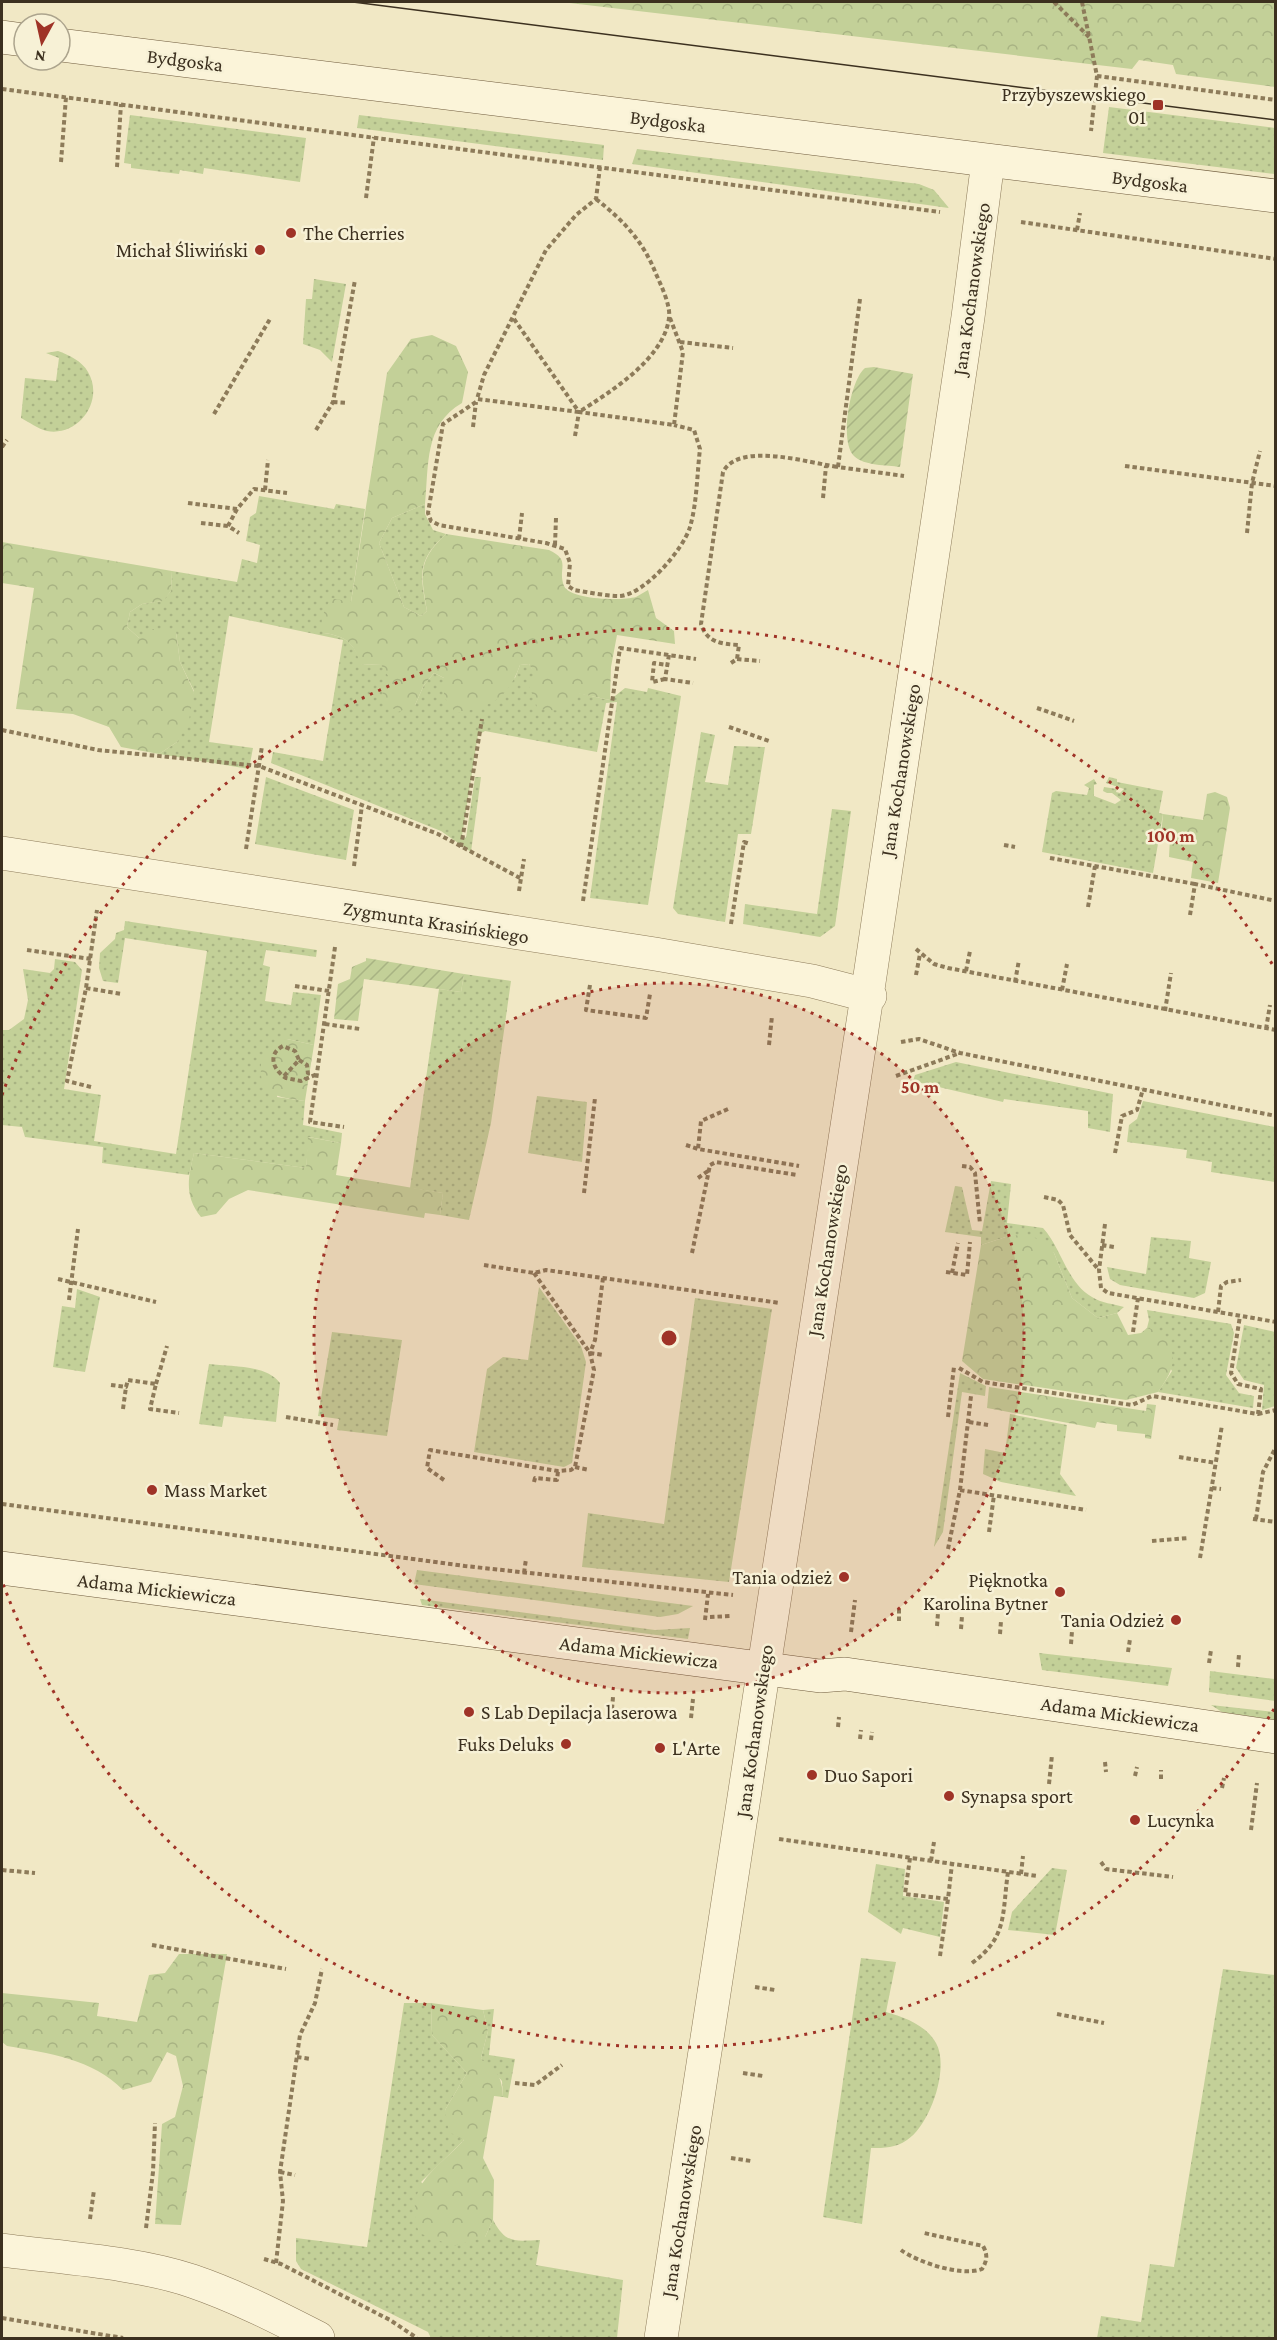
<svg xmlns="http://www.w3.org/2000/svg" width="1277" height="2340" font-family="'Crimson Pro',serif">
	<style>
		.grass { fill: url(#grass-dots) }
		.forest { fill: url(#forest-crowns) }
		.garden { fill: url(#garden-furrows) }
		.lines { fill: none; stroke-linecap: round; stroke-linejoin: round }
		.street-casing { stroke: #8d7b5a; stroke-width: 34 }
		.secondary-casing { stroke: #6f5b3d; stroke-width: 34 }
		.path { stroke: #8d7b5a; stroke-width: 4; stroke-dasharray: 4.5 3; stroke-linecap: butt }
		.street { stroke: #fbf4d9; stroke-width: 33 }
		.secondary { stroke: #fbf4d9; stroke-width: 33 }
		.tram { stroke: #3c301f; stroke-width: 1.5 }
		.ring { fill: none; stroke: #9f3327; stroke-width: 3; stroke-dasharray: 3 6 }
		.poi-dot { fill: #9f3327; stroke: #f7f1d6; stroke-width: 2 }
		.labels { text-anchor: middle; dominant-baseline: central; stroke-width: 5; stroke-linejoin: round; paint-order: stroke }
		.street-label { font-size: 20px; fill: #3c301f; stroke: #f7f1d6 }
		.poi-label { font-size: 20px; fill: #3c301f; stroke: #f7f1d6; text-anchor: start }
		.centre { fill: #9f3327; stroke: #f7f1d6; stroke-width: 3 }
		.ring-label { font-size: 18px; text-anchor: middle; font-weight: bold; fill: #9f3327; stroke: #f7f1d6; stroke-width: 5; stroke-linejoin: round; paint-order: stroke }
	</style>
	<defs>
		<pattern id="grass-dots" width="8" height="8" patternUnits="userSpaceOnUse" patternTransform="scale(1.5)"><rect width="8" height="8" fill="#c3d098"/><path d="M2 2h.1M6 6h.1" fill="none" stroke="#a8b383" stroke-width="1.8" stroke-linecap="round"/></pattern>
		<pattern id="forest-crowns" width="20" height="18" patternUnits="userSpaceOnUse" patternTransform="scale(1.5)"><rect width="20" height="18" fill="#c3d098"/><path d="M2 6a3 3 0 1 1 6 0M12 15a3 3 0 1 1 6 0" fill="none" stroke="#a8b383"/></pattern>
		<pattern id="garden-furrows" width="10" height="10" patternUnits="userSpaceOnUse" patternTransform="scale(1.5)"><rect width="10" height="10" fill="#c3d098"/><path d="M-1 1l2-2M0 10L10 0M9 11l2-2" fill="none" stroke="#a8b383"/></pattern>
	</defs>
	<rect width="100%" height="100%" fill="#f1e8c5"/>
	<path class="grass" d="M1109,107L1275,128V174L1103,153Z
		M130,115L306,138L300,182L204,168L203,174L180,170L179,174L131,168V164L124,163Z
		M359,115L604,145L603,160L357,128Z
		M637,149L919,184L934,190L949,208L632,164Z
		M314,279L346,284L332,362L320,350L303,344L306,299H312Z
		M58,351C69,355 82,361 88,372C105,401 78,437 47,431C38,429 29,422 21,418L25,378L56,381L59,358L46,353Z
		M259,496L334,509L336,504L365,509L351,602L324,633C345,636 355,643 361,664L381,665L415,705L424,685L434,673L444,678V697L515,678L520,665L529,664C541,687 586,695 610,700L625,688L647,692L648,688L681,696L648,905L590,898L617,702L606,703L597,752L485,731L478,735L462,836L466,838L475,777H481L471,852L441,831L271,763L273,752L323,761L343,640L229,616L209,742L253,748L249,769L159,754L177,742L194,691L180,662L176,632L139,638L127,627L130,612L142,604L162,601L171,591L172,571L237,582L242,559L257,563L260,545L246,541L250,517L256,513Z
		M425,504V514L433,530L446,534C417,560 420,575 427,611L421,616L404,607L379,543L392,518Z
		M701,732L715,735L705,782L728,785L734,746L765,747L751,834H738L725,922L678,914L673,908Z
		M266,777L354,810L346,860L255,844Z
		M1109,777L1117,779V782L1163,791L1159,813L1163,814L1153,873L1042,852L1052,793L1056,791L1087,795L1089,788L1084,785L1094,779L1097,784L1094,785V796L1115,804L1121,800L1112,793H1107L1103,791L1104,787L1117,789L1116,792L1120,793L1124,789L1106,783Z
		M832,809L851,811L835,926L820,937L743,924L745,904L817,914Z
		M125,921L317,950L316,957L266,950L263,965L270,967L265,1001L291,1005L293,992L321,995L314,1045L287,1039L277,1097L305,1101L303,1125L342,1133L341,1143L309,1137L306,1168L194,1153L189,1175L102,1163L103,1147L25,1137L22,1127L2,1125V1030H9L24,1019L28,1000L23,969L50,973L54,969L55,959L75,962L82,970L64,1089L101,1095L94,1141L176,1154L207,951L125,938L118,983L103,981L99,968L100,953L115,939L116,933L124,930Z
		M464,974L511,981L491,1123L469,1220L440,1215L443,1193L410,1188L439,989L461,992Z
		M956,1062L1113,1094L1110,1132L1088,1128V1111L1004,1099L1003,1102L913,1081L915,1075Z
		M537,1096L587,1102L582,1162L528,1153Z
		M1143,1101L1275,1127V1182L1211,1172L1212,1162L1186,1158L1187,1150L1127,1142L1129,1125L1137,1119Z
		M991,1181L1011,1184L1007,1223L1043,1228C1062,1249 1067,1283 1092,1297C1101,1303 1114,1304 1124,1307L1117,1313L1098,1318L1072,1298L1054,1253L1012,1235L981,1245V1237L945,1232L955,1186L962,1187L972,1230L982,1231Z
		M1151,1237L1191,1241L1189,1258L1211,1262L1205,1293L1194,1298L1120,1285L1110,1279L1107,1267L1146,1274Z
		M539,1287L581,1346L586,1362L572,1463L564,1467L474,1452L487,1369L503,1357L528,1360Z
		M77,1289L100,1297L85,1372L53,1367L62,1306L75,1308Z
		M695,1298L772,1309L729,1582L582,1567L588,1513L664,1524Z
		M1147,1310L1231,1324L1234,1333L1226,1375L1239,1393L1254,1396L1253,1408L1158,1392L1172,1371L1147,1328L1149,1320Z
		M1244,1325L1275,1332V1406L1262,1410L1264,1385L1244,1380L1236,1368Z
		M332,1332L402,1340L387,1436L337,1430L339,1419L318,1416Z
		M209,1364C230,1367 266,1364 280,1383L276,1422L224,1416L222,1427L199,1424Z
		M960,1373L986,1386L985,1396L962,1392L943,1532L934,1547Z
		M1010,1414L1067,1425L1060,1474L1076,1496L1001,1482L983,1474L985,1449L1005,1453Z
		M417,1570L693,1606L678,1614L660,1617L414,1584Z
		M420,1599L655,1630L690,1628L688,1639L422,1605Z
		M1039,1653L1172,1668L1168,1686L1042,1670Z
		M1210,1671L1275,1679V1701L1209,1692Z
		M1211,1705L1275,1712V1720L1222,1712Z
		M876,1864L905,1869L903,1896L944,1902L940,1937L903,1928L901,1934L868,1912Z
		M1052,1868L1067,1870L1055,1935L1008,1930L1012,1912Z
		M861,1958L896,1962L886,2012C904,2017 926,2025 936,2043C950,2068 930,2125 907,2140C895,2148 885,2148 871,2148L862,2224L823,2217Z
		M1223,1969L1275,1975V2338H1097L1101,2316L1141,2322L1150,2264L1174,2267Z
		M404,2003H431L432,2035L467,2073L445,2110L464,2140L421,2182L485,2237L493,2220C506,2244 514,2241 540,2240L536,2265L623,2280L617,2338H431L428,2332L301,2269L296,2261V2238L367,2247Z
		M494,2009L489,2055L515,2059L508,2098L503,2097L502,2081L481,2058L488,2031L483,2010Z"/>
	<path class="forest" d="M561,2H1275V87L1176,74L1173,65L1139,60L1132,69Z
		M432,335L456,346L468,372L462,403C424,425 429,465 425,504L392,518L379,543L404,607L421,616L427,611C421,575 417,561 446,534L549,550C572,561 557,568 564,586C570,600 622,601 636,597C640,595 644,592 648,590L656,618L674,631L675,644L617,635L611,667L610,700L576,693L563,711L538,709L529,686L534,673L529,664L520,665C508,699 491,707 456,713L444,697V678L434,673L424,685L415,705L398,712L380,699L390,679L381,665L360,664C355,643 345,636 324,633C318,620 325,610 331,598L351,602L387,373L411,339Z
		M2,542L172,571L171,591L163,601L142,604L130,612L127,627L139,638L153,629L176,632L180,662L194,692L189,720L177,742L159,754L121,747L109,727L73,714L16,709L34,588L2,583Z
		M1215,792L1227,797L1230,808L1218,883L1191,878L1193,862L1169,857L1170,838L1161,835L1163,814L1203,820L1207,794Z
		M287,1039L314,1045L305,1101C272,1096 256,1095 262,1056L276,1040Z
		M308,1137L341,1143L336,1175L443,1193L440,1215L425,1213L424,1218L248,1190L229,1199L216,1214L201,1217C184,1196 188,1178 194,1153L306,1168Z
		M1012,1235L1034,1237L1054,1253L1072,1298L1098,1318L1117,1313L1128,1335L1141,1333L1147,1328L1163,1332C1179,1358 1174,1369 1158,1392L1126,1400L983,1379L962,1361L981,1245Z
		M989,1387L1146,1411L1147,1404L1156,1405L1151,1439L1145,1438V1434L1117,1431V1425L1097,1422L1095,1428L987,1408Z
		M179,1954H227L181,2225L155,2224L162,2124L175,2117L183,2086L176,2056L167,2052L151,2082L123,2090C93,2059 48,2053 7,2046L2,2042V1993L99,2003L97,2016L137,2022L149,1975L165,1973Z
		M431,2003L483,2010L488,2031L481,2058C497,2071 502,2076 503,2097L494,2096L483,2158L494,2180L493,2220L485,2237L453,2246L419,2233C403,2185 435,2171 464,2140L449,2132L445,2110L467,2073L432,2035Z"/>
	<path class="garden" d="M874,367L913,374L900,467C887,465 864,466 854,456C839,442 850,380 865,368Z
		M366,958L464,974L461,992L364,979L358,1021L334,1019L338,984L350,979L352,967L366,961Z"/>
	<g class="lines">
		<defs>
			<path id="street" d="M2,853L655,954L812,981L870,996
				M2,2250C62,2258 135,2262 192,2281C236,2296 277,2317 318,2338
				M661,2338L867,996L968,317L988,161"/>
			<path id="secondary" d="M2,37L24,40
				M60,45L1276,196
				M2,1568L820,1676L845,1674L1276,1737"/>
		</defs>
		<use href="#street" class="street-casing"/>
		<use href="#secondary" class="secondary-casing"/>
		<path class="path" d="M1054,2L1089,37
			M1082,2L1097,76L1091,131
			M1097,76L1276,100
			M2,89L940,212
			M61,162L66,97
			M117,167L121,104
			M366,198L374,137
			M596,199C624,221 643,241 656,274C661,285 671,306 669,318C664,359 610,392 579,412L477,399L484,375L546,250L576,215L596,199L600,167
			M1021,222L1276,259
			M1077,230L1080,213
			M860,299L838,467L904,476
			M514,319L579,412L674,425L683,352L670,318
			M680,342L733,348
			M333,402L347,403
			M476,402L443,424L428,513L431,521L439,525L546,543L565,549L570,563L568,586L574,590C588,592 605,596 620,596C645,594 683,550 690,527C697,503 697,474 700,449L694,430L674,425
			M214,414L270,319
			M473,427L476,402
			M316,430L333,402L355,280
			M575,436L579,412
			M2,447L7,440
			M1125,466L1276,486
			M265,490L268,460
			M823,498L826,466
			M188,503L237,509L254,489L287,493
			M237,509L228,526L239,533
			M201,523L228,526
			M1247,533L1252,483L1260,451
			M519,539L522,513
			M555,545L556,518
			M669,655L665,679L693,683
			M737,659L760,661
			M731,663L737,659L739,645C722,644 707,643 701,624L723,472C739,441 809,463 838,467
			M665,679L652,682L654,663L667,665
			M1037,708L1074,721
			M729,727L769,741
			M2,730L98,750L259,766L438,834L520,878
			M1004,845L1015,847
			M461,847L482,719
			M246,849L262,746
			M1050,858L1195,884
			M354,866L362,805
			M519,891L524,859
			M583,901L620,648L696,659
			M1088,907L1095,866
			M1190,915L1195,884L1276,901
			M731,924L744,842L750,844
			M335,947L310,1122L344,1127
			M916,949L934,964L948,968L1276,1030
			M27,950L91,959
			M966,971L970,951
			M916,975L920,954
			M1015,982L1019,960
			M590,985L586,1010L646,1018L650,994
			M295,986L329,991
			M86,988L122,994
			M1062,990L1067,964
			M1165,1011L1171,973
			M325,1024L360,1029
			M1266,1029L1270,1005
			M901,1042L919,1039L960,1053L1276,1116
			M769,1045L772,1016
			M299,1060L307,1065L308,1074L305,1080
			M284,1076L299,1060L295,1051L283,1046C267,1054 273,1070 286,1078L301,1081L317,1074
			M896,1076L960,1053
			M91,1087L67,1081L86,988L97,910
			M728,1109L701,1121L698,1149L799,1166
			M686,1145L698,1149
			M1115,1153L1122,1116L1137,1110L1143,1089
			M962,1166L970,1167L975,1173L980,1224
			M698,1178L708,1171
			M584,1193L595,1098
			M1044,1197L1058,1200L1063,1205L1070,1235L1098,1269
			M1105,1224L1099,1270L1101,1288L1108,1293L1276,1322
			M1102,1245L1114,1247
			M692,1253L710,1165L716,1162L797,1175
			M484,1265L534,1273L546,1270L780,1303
			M946,1272L967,1275L970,1242
			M534,1273L590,1353L604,1355
			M952,1273L958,1243
			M58,1279L156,1302
			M69,1300L78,1229
			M1218,1312L1221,1286L1227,1282L1241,1280
			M1133,1332L1138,1298
			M959,1368L983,1382L1118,1403L1132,1405L1152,1396L1258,1414L1261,1389L1238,1384L1231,1373L1240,1316
			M156,1384L167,1346
			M111,1385L126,1387L128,1380L156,1384L150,1409L179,1413
			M123,1409L126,1387
			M1258,1414L1276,1410
			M286,1417L333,1425
			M948,1417L954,1367
			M969,1422L988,1425
			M1179,1457L1216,1463
			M575,1467L589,1470
			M444,1480L427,1468L430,1450L558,1471L571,1470L575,1467L594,1370L590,1353L595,1340L603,1278
			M534,1482L535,1478L557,1480L558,1471
			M1212,1488L1221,1489
			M960,1490L1086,1510
			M2,1504L465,1566L733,1595
			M1253,1519L1276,1522
			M1256,1519L1263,1472L1276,1447
			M989,1532L994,1495
			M1152,1541L1188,1538
			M948,1549L960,1490L971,1396
			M1200,1558L1222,1425
			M524,1573L526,1559
			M710,1617L730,1616
			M705,1620L708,1594
			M899,1621V1606
			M937,1626L938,1613
			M961,1629L962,1616
			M851,1632L855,1600
			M1000,1634L1001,1621
			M1071,1644L1072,1631
			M1128,1652L1130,1639
			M1209,1663L1211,1650
			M1238,1667L1239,1654
			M612,1709L613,1697
			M691,1718L693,1699
			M838,1727L839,1717
			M860,1739L861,1730
			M871,1740L872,1732
			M1105,1762L1106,1772
			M1135,1776L1137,1767
			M1161,1779V1770
			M1049,1784L1052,1755
			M1222,1788L1224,1778
			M1251,1830L1257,1783
			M779,1839L1037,1876
			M910,1858L905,1894L948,1899L952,1864
			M931,1861L934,1842
			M1101,1862L1106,1869L1173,1877
			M2,1870L35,1873
			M1021,1874L1023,1856
			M152,1945L286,1969
			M940,1956L948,1899
			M972,1963C1008,1937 1002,1913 1008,1872
			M755,1987L775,1990
			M1057,2014L1104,2023
			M297,2057L311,2059
			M743,2073L763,2076
			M515,2083L535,2085L562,2065
			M731,2158L751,2161
			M280,2172L295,2175
			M90,2219L94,2190
			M146,2228L153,2172L155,2123
			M901,2250C917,2262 962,2277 982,2269C987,2261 988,2255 983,2246L924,2233
			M264,2259L281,2264L390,2320L417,2338
			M276,2263L283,2201L280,2172L300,2035L315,2003L322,1969
			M2,2318L123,2338"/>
		<use href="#street" class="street"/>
		<use href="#secondary" class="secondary"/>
		<path class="tram" d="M353,2L1276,120"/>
	</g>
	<circle cx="669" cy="1338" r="355" fill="#9f3327" fill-opacity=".12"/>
	<g class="ring">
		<circle cx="669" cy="1338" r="355"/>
		<path d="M1274 1709A710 710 0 0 1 2 1581M2 1095A710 710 0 0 1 1274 967"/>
	</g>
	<g class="poi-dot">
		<rect x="1152" y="99" width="12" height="12" rx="3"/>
		<circle cx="291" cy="233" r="6"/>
		<circle cx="260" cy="250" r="6"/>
		<circle cx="152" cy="1490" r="6"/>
		<circle cx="844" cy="1577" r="6"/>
		<circle cx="1060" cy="1592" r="6"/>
		<circle cx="1176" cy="1620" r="6"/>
		<circle cx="469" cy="1712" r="6"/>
		<circle cx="566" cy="1744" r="6"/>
		<circle cx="660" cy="1748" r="6"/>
		<circle cx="812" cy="1775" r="6"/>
		<circle cx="949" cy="1796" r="6"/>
		<circle cx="1135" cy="1820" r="6"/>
	</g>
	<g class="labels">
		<g class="street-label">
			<text transform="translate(185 60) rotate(7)">Bydgoska</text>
			<text transform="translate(668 121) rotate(7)">Bydgoska</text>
			<text transform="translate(1150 181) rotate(7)">Bydgoska</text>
			<text transform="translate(971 289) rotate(-82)">Jana Kochanowskiego</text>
			<text transform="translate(900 770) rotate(-81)">Jana Kochanowskiego</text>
			<text transform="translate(436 922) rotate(9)">Zygmunta Krasińskiego</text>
			<text transform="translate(827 1250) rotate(-81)">Jana Kochanowskiego</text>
			<text transform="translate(157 1589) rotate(7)">Adama Mickiewicza</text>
			<text transform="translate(639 1652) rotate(7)">Adama Mickiewicza</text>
			<text transform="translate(1120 1714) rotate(8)">Adama Mickiewicza</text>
			<text transform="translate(754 1731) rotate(-82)">Jana Kochanowskiego</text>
			<text transform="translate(681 2211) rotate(-81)">Jana Kochanowskiego</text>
		</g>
		<g class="poi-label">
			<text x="1146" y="94" text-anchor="end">Przybyszewskiego<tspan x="1146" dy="23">01</tspan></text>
			<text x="303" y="233">The Cherries</text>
			<text x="248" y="250" text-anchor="end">Michał Śliwiński</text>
			<text x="164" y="1490">Mass Market</text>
			<text x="832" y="1577" text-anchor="end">Tania odzież</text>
			<text x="1048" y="1580" text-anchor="end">Pięknotka<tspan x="1048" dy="23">Karolina Bytner</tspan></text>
			<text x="1164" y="1620" text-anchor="end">Tania Odzież</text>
			<text x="481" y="1712">S Lab Depilacja laserowa</text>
			<text x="554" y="1744" text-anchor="end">Fuks Deluks</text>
			<text x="672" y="1748">L'Arte</text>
			<text x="824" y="1775">Duo Sapori</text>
			<text x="961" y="1796">Synapsa sport</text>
			<text x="1147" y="1820">Lucynka</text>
		</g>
	</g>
	<circle cx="669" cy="1338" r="9" class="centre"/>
	<g class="ring-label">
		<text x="1171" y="842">100 m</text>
		<text x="920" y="1093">50 m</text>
	</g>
	<rect width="1277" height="2340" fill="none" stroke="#3c301f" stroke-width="6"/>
	<g transform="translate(42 42) rotate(188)"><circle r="28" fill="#f7f1d6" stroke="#aca48d" stroke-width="1.5"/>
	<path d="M0-4.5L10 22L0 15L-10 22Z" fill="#9f3327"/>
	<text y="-9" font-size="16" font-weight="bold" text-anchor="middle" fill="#3c301f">N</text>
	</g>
</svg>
